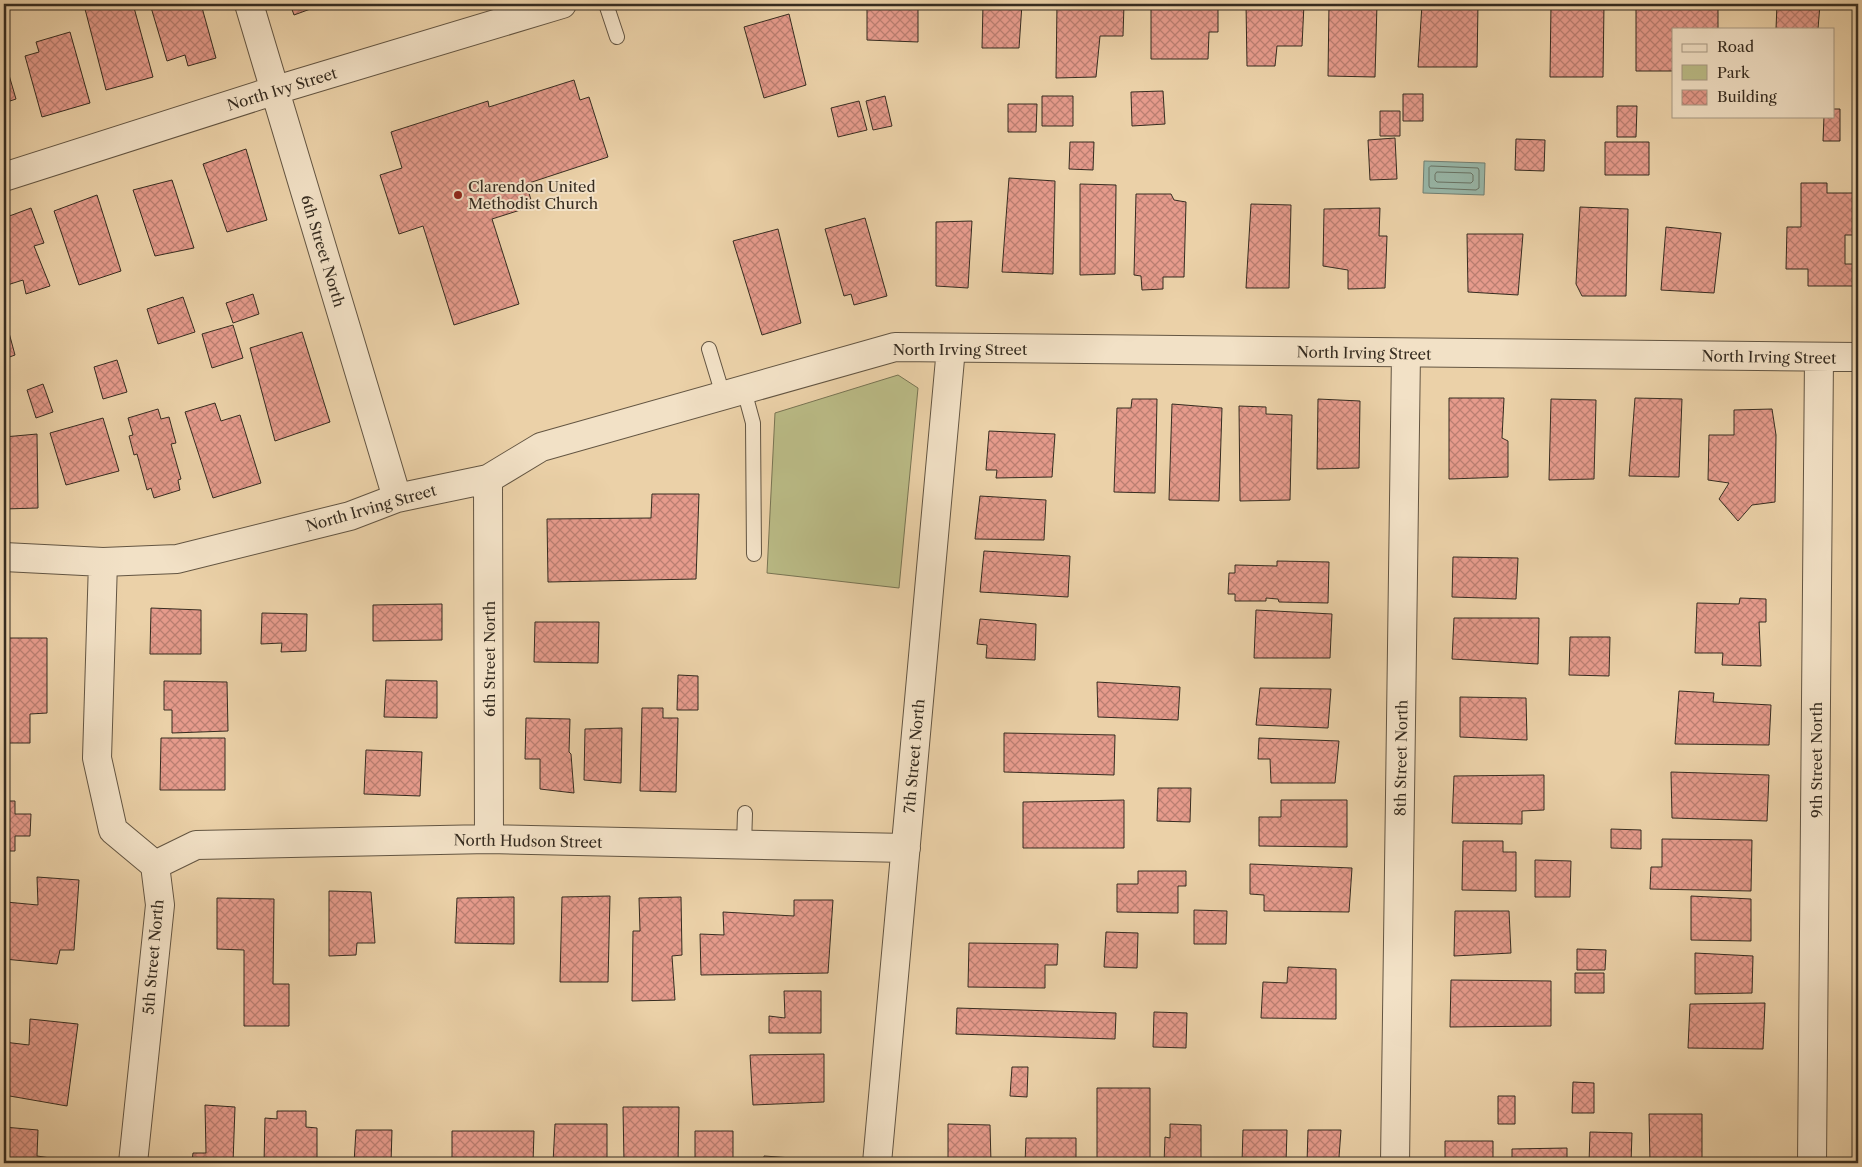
<svg xmlns="http://www.w3.org/2000/svg" width="1862" height="1167" font-family="'Libre Caslon Text',serif">
	<style>
		.park { fill: #babb86; stroke: #787453 }
		.water { fill: #98b7a9; stroke: #717f72 }
		.lines { fill: none; stroke-linecap: round; stroke-linejoin: round }
		.shore { stroke: #677264; stroke-width: 1 }
		.building { fill: url(#building-cross-hatch); stroke: #362c20 }
		.service-casing { stroke: #635542; stroke-width: 16 }
		.minor-casing { stroke: #635542; stroke-width: 30 }
		.service { stroke: #f2e1c6; stroke-width: 14 }
		.minor { stroke: #f2e1c6; stroke-width: 28 }
		.poi-dot { fill: #8f2418; stroke: #f2e1c6; stroke-width: 2 }
		.labels { text-anchor: middle; dominant-baseline: central; stroke-width: 4; stroke-linejoin: round; paint-order: stroke }
		.street-label { font-size: 15px; fill: #362c20; stroke: #f2e1c6 }
		.poi-label { font-size: 15px; fill: #362c20; stroke: #f2e1c6; text-anchor: start }
	</style>
	<defs>
		<pattern id="building-cross-hatch" width="8" height="8" patternUnits="userSpaceOnUse" patternTransform="scale(1.25)"><rect width="8" height="8" fill="#e69b8c"/><path d="M0 0l8 8M0 8l8-8" fill="none" stroke="#bb7f72"/></pattern>
	</defs>
	<rect width="100%" height="100%" fill="#ebd1a8"/>
	<filter id="stains"><feTurbulence type="fractalNoise" baseFrequency=".004" numOctaves="4"/><feColorMatrix values="0 0 0 0 .2 0 0 0 0 .09 0 0 0 0 .02 0 0 0 .5 -.17"/></filter>
	<radialGradient id="worn" r=".72"><stop offset=".6" stop-color="#630" stop-opacity="0"/><stop offset="1" stop-color="#630" stop-opacity=".3"/></radialGradient>
	<path class="park" d="M898,375L918,388L899,588L767,573L775,413Z"/>
	<path class="water" d="M1424,161L1485,163L1484,195L1423,193Z"/>
	<g class="lines">
		<path class="shore" d="M1431,166L1478,168L1479,170V188L1476,190L1430,188L1429,186V168Z
			M1437,172L1471,173L1473,175V181L1471,183L1437,182L1435,180V175Z"/>
	</g>
	<path class="building" d="M105,4H133L153,77L106,90L85,9Z
		M150,4H201L216,58L188,66L185,55L167,61Z
		M290,4H324L294,15Z
		M867,4H918V42L867,40Z
		M983,4H1022L1019,48H982Z
		M1057,4H1124L1123,36H1100L1096,77L1056,78Z
		M1151,4H1218V32H1209L1208,59H1151Z
		M1246,4H1304L1302,46H1277L1275,66H1247Z
		M1329,4H1377L1375,77L1328,76Z
		M1422,4H1478L1477,67H1418Z
		M1551,4H1604L1603,77H1550Z
		M1636,4H1718V29H1673V71H1636Z
		M1777,4H1820L1818,29H1776Z
		M789,14L806,85L764,98L744,27Z
		M70,32L90,103L42,117L25,56L39,52L36,42Z
		M4,58L16,99L4,103Z
		M574,80L580,100L589,97L608,157L526,184L533,206L492,219L519,304L454,325L423,226L399,234L380,175L402,168L391,132L488,101L489,107Z
		M1163,91L1165,124L1132,126L1131,92Z
		M1403,94H1423V121H1403Z
		M885,96L892,126L873,130L866,101Z
		M1042,96H1073V126H1042Z
		M859,101L867,130L838,137L831,108Z
		M1008,104H1037L1036,132H1008Z
		M1617,106H1637L1636,137H1617Z
		M1833,109H1840V141H1823L1824,116H1833Z
		M1380,111H1400V136H1380Z
		M1395,138L1397,179L1370,180L1368,140Z
		M1516,139L1545,140L1544,171L1515,170Z
		M1070,142H1094L1093,170L1069,169Z
		M1605,142H1649V175H1605Z
		M1854,145H1858V181H1855Z
		M246,149L267,220L227,232L203,164Z
		M1009,178L1055,181L1053,274L1002,272Z
		M172,180L194,248L155,256L133,190Z
		M1801,183H1827V193H1858V235H1845V264H1858V286H1808V269H1786L1787,227H1801Z
		M1080,184L1116,185L1115,274L1080,275Z
		M1136,194H1171L1174,200L1186,202L1184,277H1163V289L1142,290L1141,276L1134,275Z
		M97,195L121,271L79,285L54,211Z
		M1251,204L1291,205L1289,288H1246Z
		M1580,207L1628,209L1626,296H1582L1576,284Z
		M31,208L44,243L34,246L50,286L26,294L23,280L4,286V218Z
		M1380,208L1379,236H1387L1385,288L1348,289V270L1323,266L1324,209Z
		M865,218L887,296L854,305L851,294L844,296L825,229Z
		M972,221L968,288L936,286V222Z
		M1666,227L1721,233L1714,293L1661,290Z
		M778,229L801,323L762,335L733,241Z
		M1467,234H1523L1518,295L1468,292Z
		M253,294L259,314L233,323L226,303Z
		M183,297L195,332L158,344L147,309Z
		M233,325L243,358L212,368L202,334Z
		M8,329L15,355L4,359V331Z
		M302,332L330,422L275,441L250,348Z
		M117,360L127,392L103,399L94,367Z
		M43,384L53,412L36,418L27,390Z
		M1449,398H1504L1502,438L1508,441V477L1449,479Z
		M1635,398L1682,399L1679,477L1629,476Z
		M1132,399H1157L1155,493L1114,492L1117,408H1131Z
		M1318,399L1360,401L1359,468L1317,469Z
		M1551,399L1596,400L1594,479L1549,480Z
		M215,403L221,421L240,415L261,483L213,498L185,412Z
		M1172,404L1222,408L1219,501L1169,500Z
		M1239,406L1266,407V414L1292,415L1290,500L1240,501Z
		M158,409L161,419L169,417L176,443L171,444L181,479L178,480L180,490L154,498L151,488L147,490L137,454L134,455L129,436L133,435L128,418Z
		M1772,409L1776,435L1775,502L1752,505L1738,521L1719,499L1729,483L1708,480L1709,435H1734V410Z
		M103,418L119,471L66,485L50,433Z
		M989,431L1055,434L1052,477L996,478L997,470H986Z
		M37,434L38,508L4,509V437Z
		M652,494H699L696,579L548,582L547,519L651,518Z
		M980,496L1046,500L1044,540L975,539Z
		M984,551L1070,556L1068,597L980,592Z
		M1453,557L1518,558L1516,599L1452,597Z
		M1277,561L1329,562L1328,603L1279,602L1278,599L1266,598V601H1235V594H1228L1229,573H1235V565L1277,566Z
		M1740,598L1766,599V622H1759L1761,666L1722,665L1723,653H1695L1697,603L1739,604Z
		M442,604V640L373,641V605Z
		M151,608L201,610V654H150Z
		M1256,610L1332,614L1330,658H1254Z
		M262,613L307,614L306,651L281,652L282,643L261,644Z
		M1454,618H1539L1538,664L1452,659Z
		M980,619L1036,624L1035,660L986,658L987,645L977,644Z
		M535,622H599L598,663L534,662Z
		M1570,637H1610L1609,676L1569,675Z
		M4,638H47V713L30,714V743H4Z
		M678,675L698,676V710H677Z
		M386,680L437,681V718L384,717Z
		M164,681L227,682L228,731L172,733V710H164Z
		M1097,682L1180,687L1178,720L1098,717Z
		M1260,688L1331,689L1328,728L1256,725Z
		M1679,691L1714,693L1713,702L1771,705L1769,745L1675,744Z
		M1460,697L1526,698L1527,740L1460,737Z
		M642,708H663V718H678L676,792L640,791Z
		M526,718L570,719L569,752L571,754L574,793L540,789V759H525Z
		M622,728L621,783L584,780L585,729Z
		M1004,733L1115,735L1114,775L1004,772Z
		M161,738H225V790H160Z
		M1259,738L1339,741L1335,783H1271L1270,759H1258Z
		M366,750L422,752L420,796L364,794Z
		M1671,772L1769,775L1767,821L1672,818Z
		M1544,775V810L1522,811V824L1452,823L1454,776Z
		M1158,788H1191L1190,822L1157,821Z
		M1124,800V848H1023V802Z
		M1281,800H1347V847L1259,846V817H1281Z
		M4,801H15V814H31L30,836H15V851H4Z
		M1611,829L1641,830V849L1611,848Z
		M1662,839L1752,840L1751,891L1650,889L1651,867H1662Z
		M1463,841H1503V852H1516V891L1462,890Z
		M1535,860L1571,861L1570,897H1535Z
		M1250,864L1352,868L1349,912L1264,911V895L1250,894Z
		M1138,871H1186V886H1178V913L1117,912V884H1138Z
		M37,877L79,880L74,950H60L57,964L4,959V918L6,902L38,905Z
		M329,891L371,892L375,943H357L356,955L329,956Z
		M610,896L608,982H560L562,897Z
		M1691,896L1751,899V941L1691,940Z
		M514,897V944L455,943L457,898Z
		M681,897L682,955L672,956L675,1000L632,1001L633,931H640L639,898Z
		M217,898L274,899L273,984H289V1026H244V950L217,949Z
		M794,900H833L828,973L701,975L700,934L724,935L723,912L794,916Z
		M1194,910L1227,911L1226,944H1194Z
		M1455,911H1509L1511,953L1454,956Z
		M1106,932L1138,933L1137,968L1104,967Z
		M969,943L1058,944L1057,965H1045V988L968,987Z
		M1577,949L1606,950L1605,970H1577Z
		M1695,953L1753,956L1752,993L1695,994Z
		M1288,967L1336,969V1019L1261,1018L1263,982L1287,983Z
		M1575,973H1604V993H1575Z
		M1451,980L1551,981V1026L1450,1027Z
		M784,991H821V1033H769V1016L785,1018Z
		M1765,1003L1763,1049L1688,1048L1690,1004Z
		M957,1008L1116,1013L1115,1039L956,1034Z
		M1154,1012L1187,1013L1186,1048L1153,1047Z
		M30,1019L78,1024L67,1106L4,1095V1042L29,1045Z
		M824,1054V1102L753,1105L750,1055Z
		M1012,1067H1028L1027,1097L1010,1096Z
		M1573,1082L1594,1083V1113H1572Z
		M1097,1088H1150V1163H1097Z
		M1498,1096H1515V1124H1498Z
		M205,1105L235,1107L233,1163H180L192,1161L193,1153H206Z
		M623,1107H679L678,1163H624Z
		M277,1111H306V1127L317,1128V1163H264L265,1118L277,1119Z
		M1649,1114H1702V1163H1650Z
		M555,1124H607V1163H553Z
		M948,1124L990,1125L991,1163H948Z
		M1170,1124L1201,1125V1163H1164L1165,1137L1170,1138Z
		M4,1127L38,1130L37,1156L57,1159L56,1163H4Z
		M356,1130H392L391,1163H354Z
		M1243,1130H1287L1286,1163H1242Z
		M1308,1130H1341L1339,1157L1346,1160V1163H1307Z
		M452,1131H534L533,1163H452Z
		M695,1131H733V1163H695Z
		M1590,1132L1632,1133L1631,1163H1589Z
		M1026,1138H1076V1163H1025Z
		M1445,1141H1493V1163H1445Z
		M1567,1148V1163H1512V1149Z
		M764,1156L820,1160V1163H763Z"/>
	<g class="lines">
		<defs>
			<path id="service" d="M606,4L617,37
				M709,349L723,395
				M744,390L753,423L754,554
				M744,845L745,813"/>
			<path id="minor" d="M249,4L397,498
				M4,177L276,90L562,4
				M488,479L489,839
				M4,557L103,562L177,559L350,516L397,498L488,479L541,447L895,347L1858,357
				M103,562L97,758L113,830L155,865L160,905L133,1163
				M155,865L196,845L489,839L906,848
				M877,1163L951,348
				M1395,1163L1406,353
				M1812,1163L1819,357"/>
		</defs>
		<use href="#service" class="service-casing"/>
		<use href="#minor" class="minor-casing"/>
		<use href="#service" class="service"/>
		<use href="#minor" class="minor"/>
	</g>
	<circle class="poi-dot" cx="458" cy="195" r="5"/>
	<g class="labels">
		<g class="street-label">
			<text transform="translate(282 89) rotate(-17)">North Ivy Street</text>
			<text transform="translate(323 251) rotate(73)">6th Street North</text>
			<text x="960" y="349">North Irving Street</text>
			<text transform="translate(1364 353) rotate(1)">North Irving Street</text>
			<text transform="translate(1769 357) rotate(1)">North Irving Street</text>
			<text transform="translate(371 508) rotate(-16)">North Irving Street</text>
			<text transform="translate(489 659) rotate(-90)">6th Street North</text>
			<text transform="translate(914 756) rotate(-85)">7th Street North</text>
			<text transform="translate(1401 758) rotate(-89)">8th Street North</text>
			<text transform="translate(1816 760) rotate(-90)">9th Street North</text>
			<text transform="translate(528 841) rotate(1)">North Hudson Street</text>
			<text transform="translate(153 957) rotate(-85)">5th Street North</text>
		</g>
		<g class="poi-label">
			<text x="468" y="186">Clarendon United<tspan x="468" dy="17">Methodist Church</tspan></text>
		</g>
	</g>
	<rect width="1862" height="1167" fill="none" stroke="#ebd1a8" stroke-width="20"/>
	<rect x="5" y="5" width="1852" height="1157" fill="none" stroke="#362c20" stroke-width="2.5"/>
	<rect x="10" y="10" width="1842" height="1147" fill="none" stroke="#362c20"/>
	<rect x="1672" y="28" width="162" height="90" fill="#f2e1c6" stroke="#a79984"/>
	<rect x="1682" y="44" width="25" height="8" fill="#f2e1c6" stroke="#a79984"/>
	<text x="1717" y="52" font-size="15" fill="#362c20">Road</text>
	<rect x="1682" y="65" width="25" height="15" fill="#babb86" stroke="#a79984"/>
	<text x="1717" y="78" font-size="15" fill="#362c20">Park</text>
	<rect x="1682" y="90" width="25" height="15" fill="url(#building-cross-hatch)" stroke="#a79984"/>
	<text x="1717" y="102" font-size="15" fill="#362c20">Building</text>
	<rect width="100%" height="100%" filter="url(#stains)"/>
	<rect width="100%" height="100%" fill="url(#worn)"/>
</svg>
